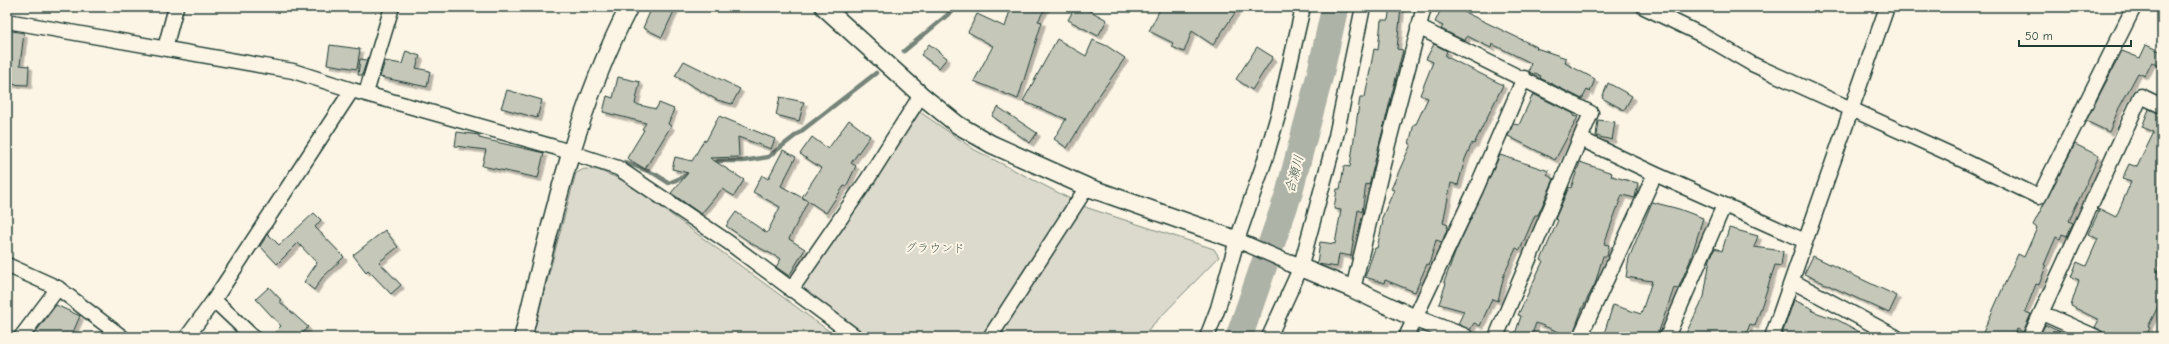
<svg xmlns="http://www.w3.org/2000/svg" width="2169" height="344" font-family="'Comic Neue','Klee One',sans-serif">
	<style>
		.green { fill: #dcdacc; stroke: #7e8c80 }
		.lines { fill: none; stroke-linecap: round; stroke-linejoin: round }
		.stream { stroke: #758479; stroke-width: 4.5 }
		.river { stroke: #aeb3a7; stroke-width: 27 }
		.building { fill: #c5c7b9; stroke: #1f3d34; filter: url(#shadow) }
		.minor-casing { stroke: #1f3d34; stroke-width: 17 }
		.tertiary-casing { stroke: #1f3d34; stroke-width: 20 }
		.minor { stroke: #fcf5e5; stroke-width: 14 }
		.tertiary { stroke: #fcf5e5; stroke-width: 17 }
		.labels { text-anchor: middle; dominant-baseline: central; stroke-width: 4; stroke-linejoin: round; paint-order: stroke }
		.park-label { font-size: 12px; fill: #455c52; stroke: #fcf5e5 }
		.water-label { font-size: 13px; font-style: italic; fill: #435a51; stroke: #fcf5e5 }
	</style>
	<defs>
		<filter id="shadow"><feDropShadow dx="3.5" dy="3.5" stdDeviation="0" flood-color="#0004"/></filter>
	</defs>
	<rect width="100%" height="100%" fill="#fcf5e5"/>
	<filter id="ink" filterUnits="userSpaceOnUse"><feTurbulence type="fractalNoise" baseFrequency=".025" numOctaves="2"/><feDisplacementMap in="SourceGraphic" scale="8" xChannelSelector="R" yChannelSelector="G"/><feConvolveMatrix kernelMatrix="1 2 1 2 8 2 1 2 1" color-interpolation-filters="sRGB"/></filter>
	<g filter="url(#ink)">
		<path class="green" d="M920,112L975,150L1088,208L1214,249L1219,257L1141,337H867L800,288Z
			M584,169L598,170L627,182L837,337H532L576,173Z"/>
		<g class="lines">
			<path class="stream" d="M904,51L957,7
				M625,162L655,174L669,183L692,173
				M712,165L718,161H743L768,157L876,73"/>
			<path class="river" d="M1239,337L1289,193L1320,75L1335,7"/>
		</g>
		<path class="building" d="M652,7H676L662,37L643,28Z
			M1011,7H1046L1038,21L1042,22L1018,99L974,81L993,46L968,32L977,14L1005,27Z
			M1075,7H1083L1107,20L1098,36L1068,20Z
			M1161,7H1239L1213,45L1192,31L1184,52L1172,47L1173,43L1149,31Z
			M1390,7H1401L1397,49L1403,50L1369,185L1366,184L1362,212L1358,210L1351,256L1339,254L1337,267L1318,264L1317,263L1320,242L1335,244L1341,210L1334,209L1337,189H1340L1344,166L1350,167L1360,97H1365L1374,49L1378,50L1381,20H1388Z
			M1442,7H1454L1537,47L1536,48L1566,58L1565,63L1595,79L1590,92L1587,90L1582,99L1540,78L1541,76L1531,73L1529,71L1531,63L1492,44L1491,48L1467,36L1465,41L1441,29L1443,26L1435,22Z
			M7,30L24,33L20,65L29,66L28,85L7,84Z
			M1057,39L1086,56L1093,40L1107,46L1125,58L1098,97L1067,148L1054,139L1066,119L1023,101Z
			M929,44L947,58L939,68L921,55Z
			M1434,44L1447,51L1445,56L1503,85L1474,144L1472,143L1465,159L1458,185L1451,183L1443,223L1448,225L1446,232L1442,242L1436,240L1429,265L1427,264L1415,292L1385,280L1384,283L1365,277L1375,248H1377L1383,221L1381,220L1394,190L1391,189L1411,144H1409L1414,124H1416L1428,98L1420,95L1433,62L1426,59Z
			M330,45L360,49L357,69L327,64Z
			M2146,45L2162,52V68L2152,62L2145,76L2138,73L2119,108L2109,132L2086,121L2122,51L2140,58Z
			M1257,47L1273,57L1252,90L1236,79Z
			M406,51L420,56L416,68L430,71L427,87L380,77L385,61L402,64Z
			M360,59L367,60L362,75H358Z
			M684,61L740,89L732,104L717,100L675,76Z
			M618,77L640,82L635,104L656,109L659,103L674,109L668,124L671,126L645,169L627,158L644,130L642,129L646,123L603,112L607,96L613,98Z
			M1608,83L1632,96L1624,110L1602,98Z
			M507,90L542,100L537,118L501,108Z
			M1533,94L1574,114L1573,116L1578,117L1555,160L1508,136L1513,124L1519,125Z
			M780,97L804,102L799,121L776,115Z
			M998,107L1037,133L1030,143L992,116Z
			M2149,109L2162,114V261L2157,272L2162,274V298L2148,327L2150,328L2145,337H2104L2103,332L2095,327L2099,320L2071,306L2079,280L2071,277L2077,262L2086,266L2098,239L2088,234L2100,209L2116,217L2131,182L2122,179L2129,164L2137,167L2154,132L2142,127Z
			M719,116L775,139L771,149L738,137L739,157L710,158L744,180L734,196L722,189L701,214L671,193L688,173L672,169L675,157L692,161L704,140L706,141Z
			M849,120L870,136L851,163L856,166L846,187L844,186L826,213L802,197L821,168L800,154L812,137L828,149Z
			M1598,120L1615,122L1612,140L1596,136Z
			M457,132L479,135V138L544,153L538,178L482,166L486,150L455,146Z
			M2075,144L2099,156L2069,221L2073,223L2067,236L2062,234L2060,239L2056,237L2044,265L2046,266L2039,285L2036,284L2025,312L2031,314L2023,332L2017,329L2013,337H1981L2018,254L2024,257L2037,228L2033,225Z
			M783,150L796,157L781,186L808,201L789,239L805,249L789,276L776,267L781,259L754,245L726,226L736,212L767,233L780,207L753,192L762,175L768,179Z
			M1500,155L1549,171L1547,175L1554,179L1538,215H1535L1520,250L1516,248L1504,275L1498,301L1492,299L1480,326L1474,323L1470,330L1458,324L1464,311L1439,304L1446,283L1444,282L1457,248Z
			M1580,162L1612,173L1611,176L1638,183L1635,198L1622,195L1604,244L1609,245L1607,256H1603L1595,284L1582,309L1572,337L1536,323L1531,337H1514L1521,316L1518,315L1543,261L1541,260L1558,220L1555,219L1569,187L1571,188Z
			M1652,202L1679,209L1703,218L1690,261L1678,289L1674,288L1657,337H1603L1613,305L1641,314L1652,281L1626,277L1629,258Z
			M314,213L321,220L315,227L344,257L322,278L314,290L304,282L317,263L298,243L277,264L260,246L268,234L279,245Z
			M1729,228L1758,236L1754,247L1783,251L1781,266L1775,265L1755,326L1750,324L1745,337H1684L1704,297L1710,259L1715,248L1722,251Z
			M385,230L398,247L379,262L401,285L391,294L368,270L366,272L353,255Z
			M1813,256L1897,296L1889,313L1804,274Z
			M269,287L281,300L279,301L308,327L299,337H283L276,331L281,326L256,299Z
			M1794,300L1813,309L1812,311L1838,320L1869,337H1781Z
			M56,305L80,316L71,337H32Z
			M2045,325L2072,337H2039Z"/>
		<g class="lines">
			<defs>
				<path id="minor" d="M1644,7L1702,35L1752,64L1948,153L2039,197L2134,7
					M7,21L293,71L352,90L554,147L618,168L728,242L856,337
					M1418,27L1591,113L1496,337
					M165,48L176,7
					M366,93L392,7
					M1581,139L1655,174L1805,241
					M1237,240L1290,263
					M7,265L58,288L122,337
					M1792,281L1896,337
					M1353,289L1387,148L1424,7
					M791,290L867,180L921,95
					M214,300L253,337
					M2042,313L2096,337
					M21,337L58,288
					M187,337L214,300L352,90
					M990,337L1087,187
					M1207,337L1218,308L1237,240L1265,160L1279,112L1303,7
					M1269,337L1300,269L1336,136L1363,7
					M1406,337L1476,189L1524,78
					M1580,337L1655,174
					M1667,337L1724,205
					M1772,337L1887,7
					M2030,337L2141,96L2162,106"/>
				<path id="tertiary" d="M824,7L921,95L958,125L991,144L1087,187L1237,240
					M1290,263L1353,289L1414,318L1464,337
					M523,337C550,226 576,109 629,7"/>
			</defs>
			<use href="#minor" class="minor-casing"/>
			<use href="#tertiary" class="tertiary-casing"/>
			<use href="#minor" class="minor"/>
			<use href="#tertiary" class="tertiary"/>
		</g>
	</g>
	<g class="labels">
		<g class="park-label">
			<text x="935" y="248">グラウンド</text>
		</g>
		<g class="water-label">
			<text transform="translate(1294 174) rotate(-75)">合瀬川</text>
		</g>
	</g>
	<rect width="2169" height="344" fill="none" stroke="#fcf5e5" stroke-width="24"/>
	<rect x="12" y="12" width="2145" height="320" fill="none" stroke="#1f3d34" stroke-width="1.5" filter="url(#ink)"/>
	<path d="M2019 40v6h112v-6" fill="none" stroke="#1f3d34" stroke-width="2"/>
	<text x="2025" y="40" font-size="12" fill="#1f3d34" stroke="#fcf5e5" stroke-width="3" paint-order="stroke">50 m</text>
</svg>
